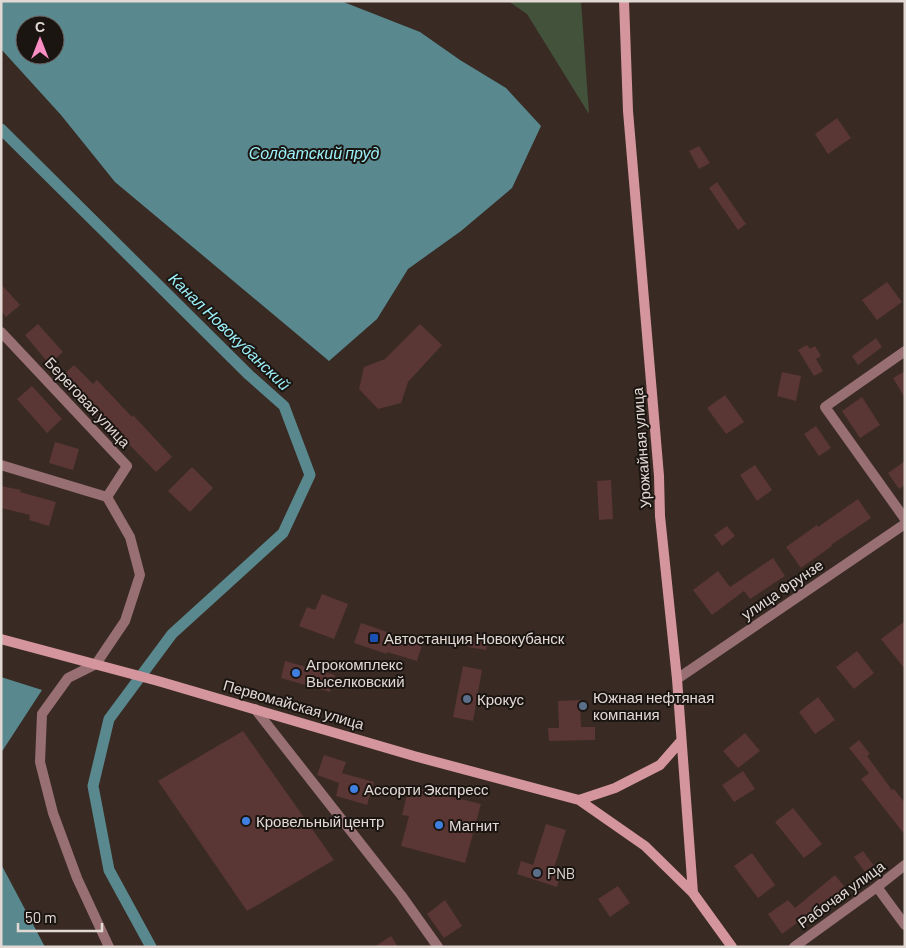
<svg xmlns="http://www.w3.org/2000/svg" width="906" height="948" font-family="Barlow,sans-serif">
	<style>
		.green { fill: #43523a }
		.water { fill: #59898f; fill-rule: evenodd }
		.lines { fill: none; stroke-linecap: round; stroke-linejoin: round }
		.canal { stroke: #59898f; stroke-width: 11 }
		.building { fill: #5a3634 }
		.minor { stroke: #987074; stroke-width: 10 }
		.tertiary { stroke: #987074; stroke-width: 10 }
		.secondary { stroke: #d4959c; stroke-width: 10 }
		.transit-dot { fill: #1a4fb4; stroke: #1b1511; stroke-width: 2 }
		.shop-dot { fill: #3f7fe0; stroke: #1b1511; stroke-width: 2 }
		.service-dot { fill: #5c6f8a; stroke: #1b1511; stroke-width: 2 }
		.labels { text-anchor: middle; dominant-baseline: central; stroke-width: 4; stroke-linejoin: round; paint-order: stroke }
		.street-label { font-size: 15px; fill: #e3d9d4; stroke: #1b1511 }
		.poi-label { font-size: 15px; fill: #e3d9d4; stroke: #1b1511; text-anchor: start }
		.water-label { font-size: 16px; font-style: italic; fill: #9beff8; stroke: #1b1511 }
	</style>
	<rect width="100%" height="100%" fill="#392b23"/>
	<path class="green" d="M508,1H581L589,114L527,14Z"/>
	<path class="water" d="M1,1H341L420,32L460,60L506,88L541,126L512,188L461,231L408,269L377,319L329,361L115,182L61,115L1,49ZM25,25H55V55H25Z
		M1,677L42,690L1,753Z
		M1,864L45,947H1Z"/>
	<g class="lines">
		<path class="canal" d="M1,129L249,375L284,406L310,475L283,533L172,634L109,719L93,786L109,870L151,947"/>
	</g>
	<path class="building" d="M837,118L851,138L828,154L815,134Z
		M699,146L710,163L699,169L689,151Z
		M717,182L746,224L738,230L709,188Z
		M887,282L902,302L877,320L862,300Z
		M1,284L20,305L6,317L1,311Z
		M38,324L63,352L49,364L25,335Z
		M420,324L442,345L408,382L401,403L378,409L359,389L364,367L385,359Z
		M876,338L882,347L858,365L852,356Z
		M807,345L810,349L815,346L821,356L816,359L823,371L814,376L798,350Z
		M74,365L93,384L97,380L132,417L133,415L172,457L156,472L109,424L107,426L61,377Z
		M905,371V398L893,378Z
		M782,372L801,376L796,401L777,396Z
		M32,386L62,419L47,433L17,399Z
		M725,395L744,422L726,434L707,408Z
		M862,397L880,425L860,438L842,411Z
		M816,426L831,448L819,456L804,434Z
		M55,442L79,449L73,470L49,463Z
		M905,461V485L899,489L888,473Z
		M755,465L772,490L757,501L740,475Z
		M192,467L213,488L190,512L168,491Z
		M611,480L613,519L599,520L597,481Z
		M1,486L21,490L20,492L56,502L49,526L29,520L30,515L1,508Z
		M858,499L871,518L831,545L832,546L801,568L786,547L817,525L818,527Z
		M727,526L735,536L722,546L714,535Z
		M773,558L785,576L750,599L744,591L712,615L693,590L718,571L730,587Z
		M322,594L348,604L334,639L299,626L307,607L315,610Z
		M905,621V669L881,639Z
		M361,623L393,634L392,637L422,645L417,661L387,652V654L354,643Z
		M470,636L488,640L486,650L468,647Z
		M857,651L874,673L854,689L836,667Z
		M285,661L335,675L330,692L281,678Z
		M463,666L482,670L473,721L453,717Z
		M818,697L835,720L815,734L799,712Z
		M580,700L581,727H595V740L549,741L548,728H559L558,701Z
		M243,731L334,860L247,911L158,781Z
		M745,733L760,751L738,768L723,751Z
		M859,740L870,754L867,756L892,790L894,789L905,803V835L861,779L869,773L849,748Z
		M324,755L346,762L342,773L374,782L367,805L336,796L339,783L317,775Z
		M743,771L755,789L734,802L722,785Z
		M416,788L481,804L465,863L401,846L409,816L402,815L408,791L415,793Z
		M793,808L822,844L804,858L775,822Z
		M546,824L566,830L553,871L561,874L557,887L517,874L521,861L533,865Z
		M863,851L874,866L865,872L854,857Z
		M752,853L775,885L758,898L734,866Z
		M835,875L848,891L819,915L815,910L782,934L768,914L788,900L795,908Z
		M618,886L630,903L610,917L598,899Z
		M445,900L462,926L444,938L427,914Z
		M391,936L398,947H374Z"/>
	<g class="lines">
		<path class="minor" d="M1,332L127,466L107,497
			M905,351L825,407L905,519
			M1,465L107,497L130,537L140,575L125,621L96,664L68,678L42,714L40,762L53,813L77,878L109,947
			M877,887L905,925
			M794,947L877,887L905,865"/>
		<path class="tertiary" d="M677,679L905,524
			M255,709L401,895L438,947"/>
		<path class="secondary" d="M624,1L628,111L659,476L660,516L677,679L693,893
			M1,639L158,681L414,756L579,800L645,846L693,893L732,947
			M579,800L615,788L660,765L681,741"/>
	</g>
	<rect class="transit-dot" x="369" y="633" width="10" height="10" rx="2.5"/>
	<g class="shop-dot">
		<circle cx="296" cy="673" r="5"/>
		<circle cx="354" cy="789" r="5"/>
		<circle cx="246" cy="821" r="5"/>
		<circle cx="439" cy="825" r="5"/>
	</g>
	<g class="service-dot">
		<circle cx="467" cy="699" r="5"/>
		<circle cx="583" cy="706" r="5"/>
		<circle cx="537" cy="873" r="5"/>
	</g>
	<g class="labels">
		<g class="street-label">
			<text transform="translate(88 402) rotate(47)">Береговая улица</text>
			<text transform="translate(641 448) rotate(-94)">Урожайная улица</text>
			<text transform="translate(782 589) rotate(-34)">улица Фрунзе</text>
			<text transform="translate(294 704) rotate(16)">Первомайская улица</text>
			<text transform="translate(841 894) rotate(-36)">Рабочая улица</text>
		</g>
		<g class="poi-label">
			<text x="384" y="638">Автостанция Новокубанск</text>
			<text x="306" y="664">Агрокомплекс<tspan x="306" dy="17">Выселковский</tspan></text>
			<text x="593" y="697">Южная нефтяная<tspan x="593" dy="17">компания</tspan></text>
			<text x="477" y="699">Крокус</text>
			<text x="364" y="789">Ассорти Экспресс</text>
			<text x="256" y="821">Кровельный центр</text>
			<text x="449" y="825">Магнит</text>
			<text x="547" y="873">PNB</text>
		</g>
		<g class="water-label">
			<text x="314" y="152">Солдатский пруд</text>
			<text transform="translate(230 331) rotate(44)">Канал Новокубанский</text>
		</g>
	</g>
	<rect width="906" height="948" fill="none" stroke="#e3d9d4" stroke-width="5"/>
	<g transform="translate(40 40)"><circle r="24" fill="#1b1511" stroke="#6b635f"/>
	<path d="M0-4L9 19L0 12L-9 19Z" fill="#fa8fc6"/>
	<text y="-8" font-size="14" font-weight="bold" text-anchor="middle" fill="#e3d9d4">С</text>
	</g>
	<path d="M18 923v8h84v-8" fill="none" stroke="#e3d9d4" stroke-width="2.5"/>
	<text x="25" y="923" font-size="15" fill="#e3d9d4" stroke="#1b1511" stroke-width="4" paint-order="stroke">50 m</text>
</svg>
